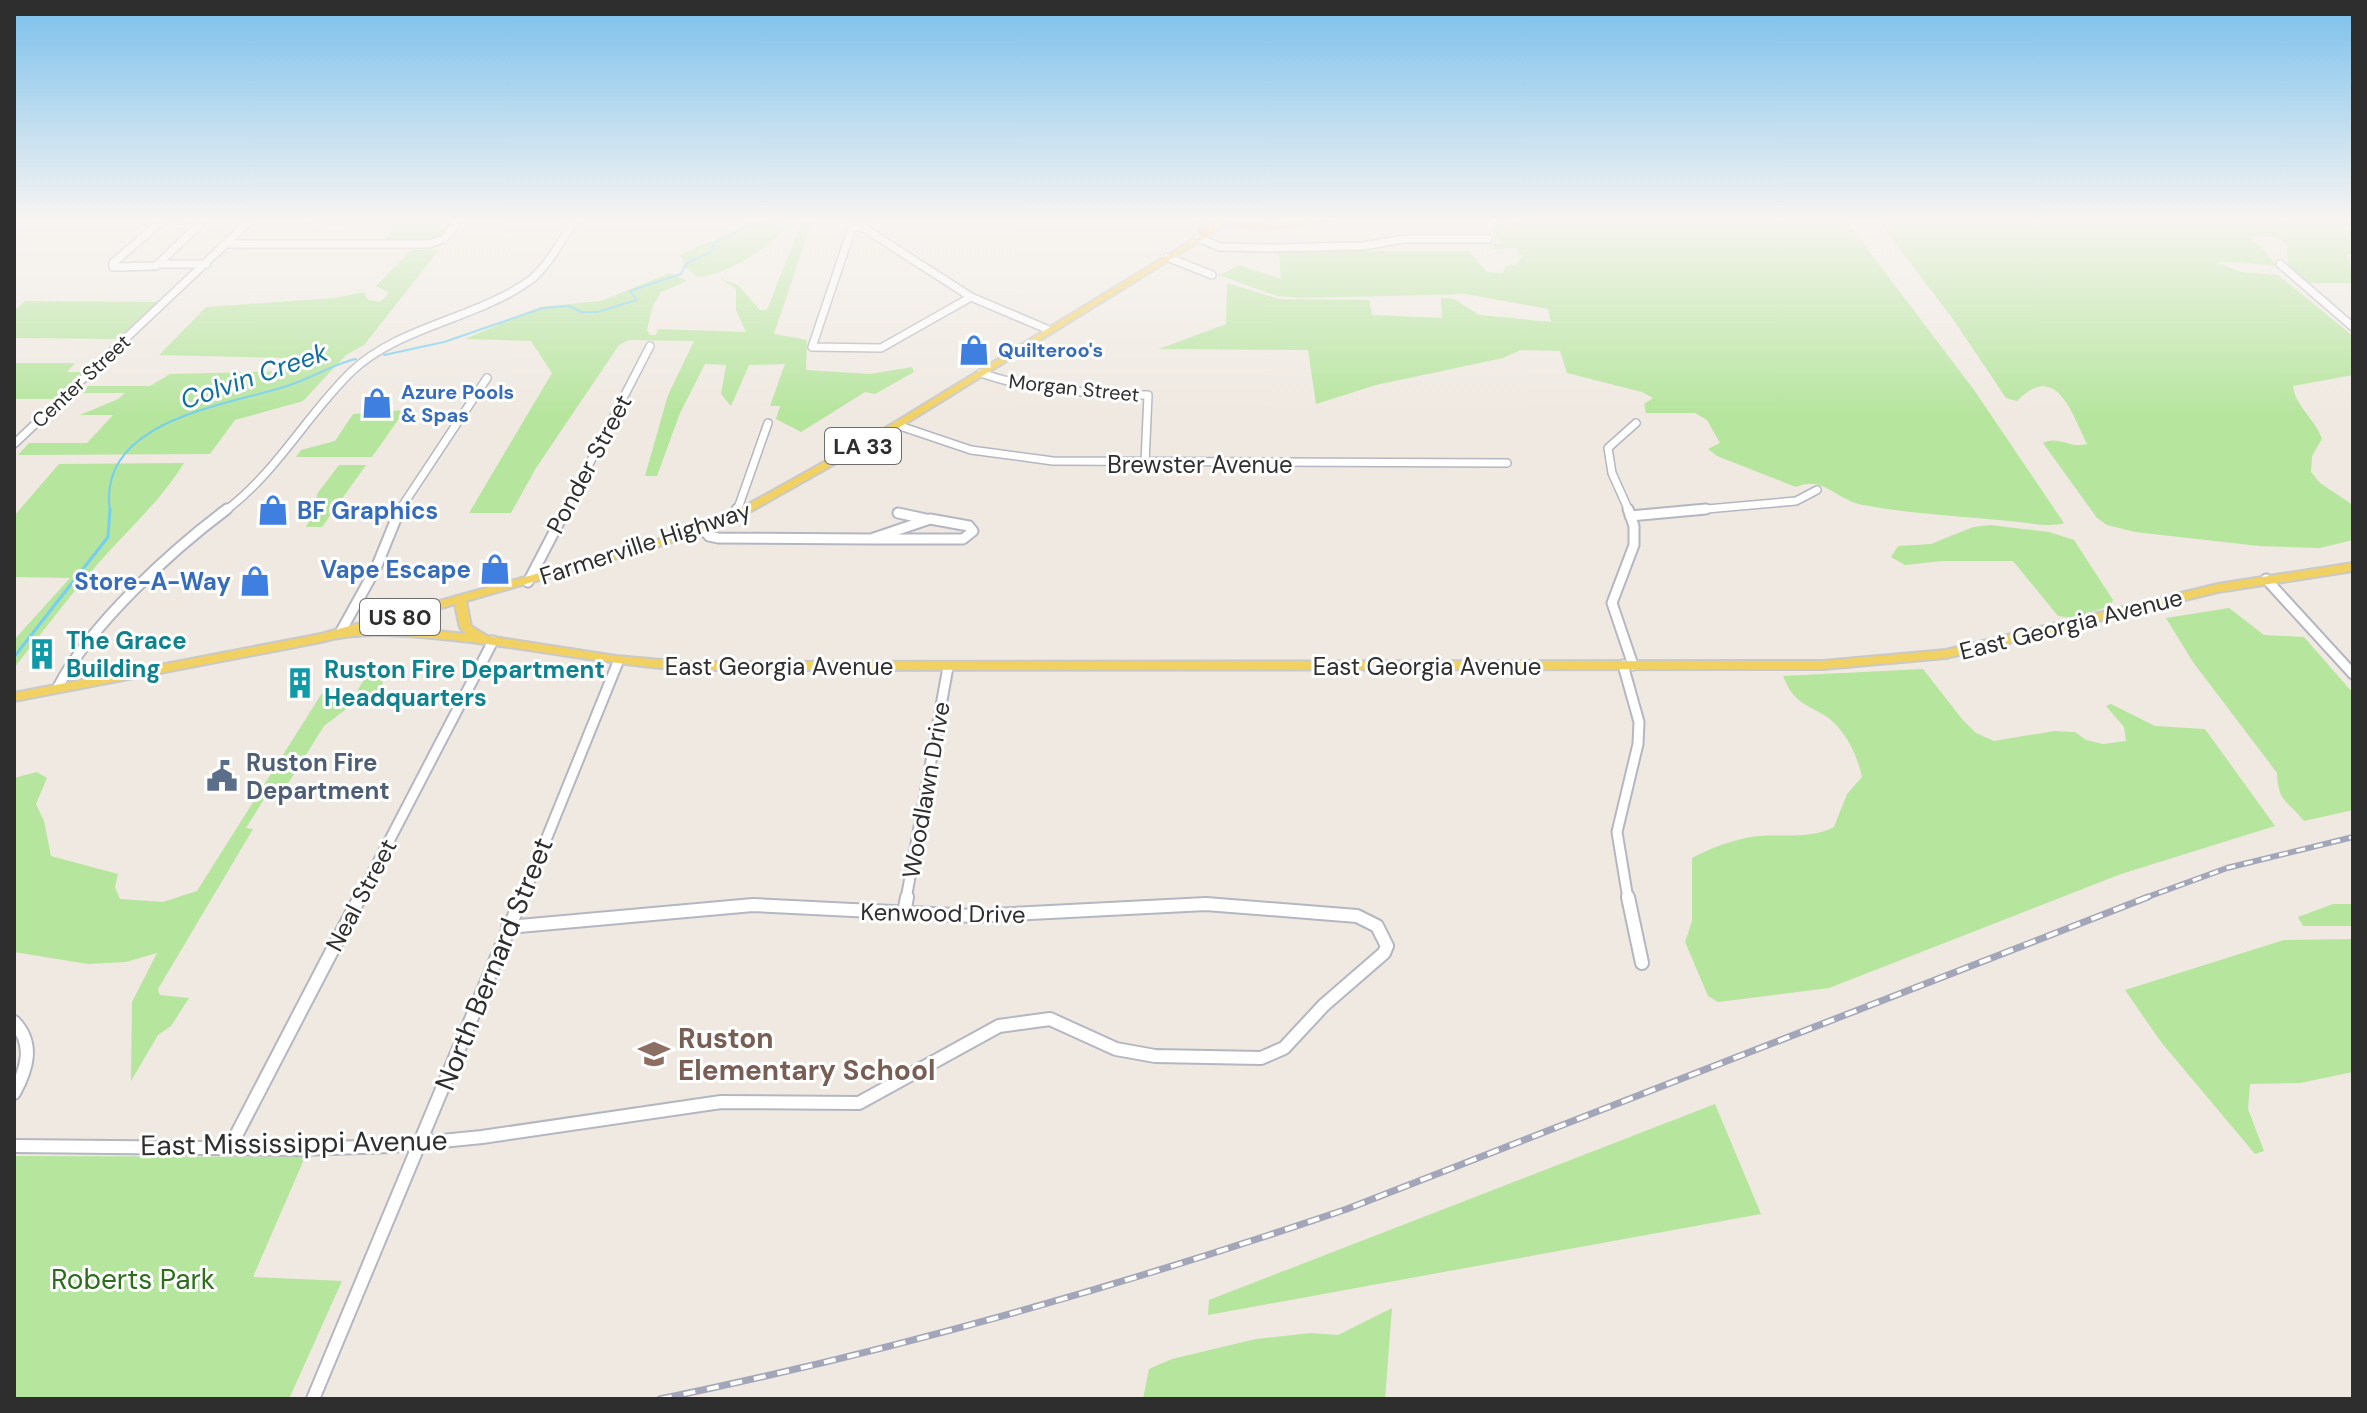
<svg xmlns="http://www.w3.org/2000/svg" width="2367" height="1413" font-family="'DM Sans',sans-serif">
	<style>
		.green { fill: #b6e59e }
		.lines { fill: none; stroke-linecap: round; stroke-linejoin: round }
		.stream-far1 { stroke: #75cff0; stroke-width: 2 }
		.stream { stroke: #75cff0; stroke-width: 3 }
		.minor-far2-casing { stroke: #b4b7c1; stroke-width: 10 }
		.minor-far1-casing { stroke: #b4b7c1; stroke-width: 13 }
		.minor-casing { stroke: #b4b7c1; stroke-width: 16 }
		.major-casing { stroke: #c9c9c9; stroke-width: 4 }
		.highway-casing { stroke: #c9c9c9; stroke-width: 4 }
		.minor-far2 { stroke: #fff; stroke-width: 7 }
		.minor-far1 { stroke: #fff; stroke-width: 9 }
		.minor { stroke: #fff; stroke-width: 12 }
		.major { fill: #f2d163; fill-rule: evenodd }
		.highway { fill: #ffa35c; fill-rule: evenodd }
		.rail-far1-casing { stroke: #a3a6b8; stroke-width: 6 }
		.rail-casing { stroke: #a3a6b8; stroke-width: 7 }
		.rail-far1 { stroke: #fff; stroke-width: 3; stroke-dasharray: 9; stroke-linecap: butt }
		.rail { stroke: #fff; stroke-width: 4; stroke-dasharray: 12; stroke-linecap: butt }
		.labels { text-anchor: middle; dominant-baseline: central; stroke-width: 6; stroke-linejoin: round; paint-order: stroke }
		.far-shop-label { font-size: 20px; font-weight: bold; fill: #366cbe; stroke: #fff; text-anchor: start }
		.far-street-label { font-size: 20px; fill: #2e2e2e; stroke: #fff }
		.shield { fill: #fff; stroke: #6d6d6d; stroke-width: 2 }
		.shield-label { font-size: 22px; font-weight: bold; fill: #2e2e2e }
		.street-label { font-size: 24px; fill: #2e2e2e; stroke: #fff }
		.shop-label { font-size: 24px; font-weight: bold; fill: #366cbe; stroke: #fff; text-anchor: end }
		.culture-label { font-size: 24px; font-weight: bold; fill: #0d838f; stroke: #fff; text-anchor: start }
		.service-label { font-size: 24px; font-weight: bold; fill: #4e5e75; stroke: #fff; text-anchor: start }
		.water-label { font-size: 26px; font-style: italic; fill: #0d6fa3; stroke: #fff }
		.near-street-label { font-size: 28px; fill: #2e2e2e; stroke: #fff }
		.near-education-label { font-size: 28px; font-weight: bold; fill: #785e54; stroke: #fff; text-anchor: start }
		.near-park-label { font-size: 28px; fill: #2c6e1b; stroke: #fff }
	</style>
	<rect width="100%" height="100%" fill="#efe9e1"/>
	<path class="green" d="M310,218H434L454,220C431,250 420,243 385,241L394,227L304,224Z
		M775,218L791,221C773,246 728,275 697,277L686,268L680,255L758,219Z
		M803,218H813L774,334L807,340L806,370L870,374L912,367L914,372L875,394L865,392L801,432L776,419L780,406H770L785,364L749,365L731,406L721,394L726,365L705,364L680,413L657,476H645L668,395L694,341L629,340L619,345L536,468L511,513H469L552,373L531,341L465,339L540,307L601,301L670,273L687,281L661,292L652,308L647,330L650,335H656L658,329L746,332L736,310V289L720,278L739,286L760,310H767Z
		M1522,218H1844L1974,390L2064,523C2049,528 2026,522 2009,521C1960,516 1911,514 1863,505C1836,500 1823,475 1796,487L1717,456L1708,449L1720,443L1707,420L1695,413H1646L1644,404L1653,398L1642,392L1567,373L1560,351L1521,350L1503,358L1376,385L1316,404L1308,350L1159,349L1226,324L1227,283L1279,299L1369,300L1372,315L1442,318L1441,298L1454,299L1479,315L1551,322L1548,309L1466,294L1303,298L1277,296L1219,275L1240,265L1281,279L1279,253L1267,251H1469L1487,272L1503,273L1505,267L1517,264L1522,257L1516,248L1493,249L1495,244L1503,243L1494,238L1495,226L1488,221L1500,222L1508,229Z
		M1876,218H2353V254L2347,255L2353,271L2352,283H2309L2288,265L2287,243L2275,237L2248,236L2265,251L2276,266C2257,264 2235,262 2215,262L2241,272L2278,275L2353,336V375L2293,386C2295,406 2316,420 2322,439L2312,456L2311,472L2320,483L2353,505V540L2320,548L2259,546L2135,532L2107,525L2097,518L2043,443C2058,435 2070,449 2087,444C2071,411 2056,361 2017,401L2006,398L1953,319Z
		M411,250H439L364,345L346,355L303,401L235,420L210,454L18,455L29,443H87L113,415H80L118,399L125,393H82L88,386H150L170,374L280,371L289,358L159,355L206,307L335,298L364,292L368,300L380,302L389,293L376,286Z
		M25,301L161,302L123,339L14,338V311Z
		M14,363H75L67,372H87L58,399H14Z
		M405,410L372,457H296L301,450L335,441L353,414Z
		M184,463C160,502 126,531 96,566C67,599 41,634 14,668V640L70,578L14,577V516L59,464Z
		M339,465H366L322,527H306L315,509L317,494Z
		M1990,525L2049,532L2074,540L2113,600L2110,606L2074,618L2058,616L2013,561H1942L1905,565L1891,557L1898,546L1931,544L1973,527Z
		M2229,608L2264,635L2304,637L2353,693V810L2304,821C2287,800 2278,802 2277,773L2193,662L2166,618Z
		M373,664H384L382,691L378,699H352L345,710L324,726L284,790L269,791L246,828L253,829L158,989L160,995L189,998L171,1026L158,1035L131,1081L132,1002L157,953L126,962L88,964L14,952V778L37,772L47,778L36,804L44,821L51,856L118,874L115,887L120,899L163,902L197,891L322,693H356Z
		M1923,669L1962,719L1976,733L1994,741L2054,731L2075,732L2086,740L2103,744L2126,741L2124,727L2106,706L2111,704L2155,726L2205,729L2275,826L2121,874L1829,988L1718,1002L1708,996L1685,942L1692,921V858C1713,847 1734,839 1758,836C1783,834 1811,839 1834,827L1847,794L1862,777C1858,759 1850,740 1837,726C1819,705 1796,711 1783,676Z
		M2333,904H2353V926H2303L2298,917Z
		M2353,939V1072L2300,1083L2250,1084L2248,1109L2264,1151L2255,1154L2161,1042L2125,990L2284,940Z
		M1715,1104L1761,1214L1208,1315L1209,1300Z
		M14,1156L305,1157L253,1277L342,1281L289,1399H14Z
		M1392,1308L1385,1399H1143L1149,1369L1172,1359L1256,1339L1311,1333L1338,1335Z"/>
	<g class="lines">
		<path class="stream-far1" d="M384,355L444,342L543,308L569,306L581,312H597L637,300L630,291L681,274L687,263L711,252L714,243L764,218
			M110,511C96,420 225,406 287,386C311,379 332,364 356,359"/>
		<path class="stream" d="M14,657L108,537L110,509"/>
		<defs>
			<path id="minor-far2" d="M171,219L203,221L156,266L113,267V263L158,224Z
				M856,226L864,228L971,297L881,348L812,347L852,228Z
				M1198,238L1220,247L1269,248L1363,246L1404,239H1488
				M226,244H429L444,239L461,218
				M1167,257L1212,275
				M158,264H206
				M2280,264L2353,327
				M971,297L1049,330
				M981,373C1034,392 1093,393 1148,395L1145,463
				M897,425L971,450L1053,461L1507,463
				M14,444L253,218
				M225,511C276,473 306,416 351,372C399,326 476,319 529,281C548,267 563,237 577,218
				M399,511L487,378
				M565,511L650,346
				M737,511L768,423
				M1629,511L1612,473L1608,448L1636,423
				M1684,511L1796,501L1817,490"/>
			<path id="minor-far1" d="M1628,509L1634,526V545L1612,603L1633,665
				M898,513L926,519
				M735,516L737,509
				M1630,516L1706,509
				M930,519L969,526L973,531L963,539H871Z
				M703,529L709,536L718,538L871,539
				M2266,579L2353,674
				M528,582L566,509
				M340,633L376,568L400,509
				M1623,665L1639,722L1638,744L1617,832L1628,899
				M58,687C90,625 171,551 227,509
				M359,899L493,641
				M522,899L618,662
				M906,899L948,667"/>
			<path id="minor" d="M1628,897L1642,963
				M904,913L907,897
				M14,1022C35,1044 27,1069 14,1093
				M14,1146L300,1149L391,1146L482,1137L721,1102L859,1103L999,1026L1050,1019L1116,1049L1155,1056L1261,1058L1284,1048L1324,1005L1384,953L1387,946L1377,926L1357,916L1206,904L973,916L753,905L508,927
				M229,1149L360,897
				M313,1399L522,897"/>
			<path id="major" d="M1228,218H1237L900,427L739,518L666,544L466,601L471,626L487,636L616,656L684,662L1823,661L1946,650L2218,584L2353,563V571L2218,592L1946,658L1823,669L684,670C599,664 516,645 432,638C396,635 356,632 321,642L14,701V693L321,634L658,540L731,514L894,423ZM455,604L460,628L467,634L405,628L369,629Z"/>
			<path id="highway" d="M1192,218C1216,217 1239,225 1262,224C1287,223 1312,216 1338,218L1333,221L1259,230L1206,222L1210,226L1209,235L1204,238L1199,235L1200,227Z"/>
		</defs>
		<use href="#minor-far2" class="minor-far2-casing"/>
		<use href="#minor-far1" class="minor-far1-casing"/>
		<use href="#minor" class="minor-casing"/>
		<use href="#major" class="major-casing"/>
		<use href="#highway" class="highway-casing"/>
		<use href="#minor-far2" class="minor-far2"/>
		<use href="#minor-far1" class="minor-far1"/>
		<use href="#minor" class="minor"/>
		<use href="#major" class="major"/>
		<use href="#highway" class="highway"/>
		<defs>
			<path id="rail-far1" d="M2142,899L2227,868L2353,837"/>
			<path id="rail" d="M660,1399C894,1351 1121,1286 1347,1209L2148,897"/>
		</defs>
		<use href="#rail-far1" class="rail-far1-casing"/>
		<use href="#rail" class="rail-casing"/>
		<use href="#rail-far1" class="rail-far1"/>
		<use href="#rail" class="rail"/>
	</g>
	<linearGradient id="sky" x2="0" y2="1"><stop stop-color="#7abfeb"/><stop offset="0.53" stop-color="#f8f5f2"/><stop offset="1" stop-color="#f8f5f2" stop-opacity="0"/></linearGradient>
	<rect width="2367" height="415" fill="url(#sky)"/>
	<defs>
		<symbol id="shop-bare" viewBox="-9 -9 18 18"><path d="M-5-2.5h2.3a2.7 3.5 0 0 1 5.4 0H5L5.5 6h-11ZM-1.5-2.5h3a1.5 2.3 0 0 0-3 0Z" fill="#3f7fe0" stroke="#fff" stroke-width="2.5" paint-order="stroke"/></symbol>
		<symbol id="building-bare" viewBox="-9 -9 18 18"><path d="M-4-6H4V6H1V3H-1V6H-4ZM-2.5-4.3h1.7v1.8h-1.7ZM.8-4.3h1.7v1.8H.8ZM-2.5-1h1.7V.8h-1.7ZM.8-1h1.7V.8H.8Z" fill="#0f9aa8" stroke="#fff" stroke-width="2.5" paint-order="stroke"/></symbol>
		<symbol id="civic-bare" viewBox="-9 -9 18 18"><path d="M-.6-6.5H3V-4.5H.6V-3L4-1V1h2V6H-6V1h2V-1L-.6-3ZM-1.2 2.5V6h2.4V2.5Z" fill="#5c6f8a" stroke="#fff" stroke-width="2.5" paint-order="stroke"/></symbol>
		<symbol id="school-bare" viewBox="-9 -9 18 18"><path d="M0-5L7-2L0 1L-7-2ZM-4 1L0 2.5L4 1V4Q0 6-4 4Z" fill="#8d6e63" stroke="#fff" stroke-width="2.5" paint-order="stroke"/></symbol>
	</defs>
	<g fill-rule="evenodd">
		<use href="#shop-bare" x="952" y="328" width="44" height="44"/>
		<use href="#shop-bare" x="355" y="381" width="44" height="44"/>
		<use href="#shop-bare" x="251" y="488" width="44" height="44"/>
		<use href="#shop-bare" x="473" y="547" width="44" height="44"/>
		<use href="#shop-bare" x="233" y="559" width="44" height="44"/>
		<use href="#building-bare" x="20" y="632" width="44" height="44"/>
		<use href="#building-bare" x="278" y="661" width="44" height="44"/>
		<use href="#civic-bare" x="200" y="754" width="44" height="44"/>
		<use href="#school-bare" x="632" y="1032" width="44" height="44"/>
	</g>
	<g class="labels">
		<g class="far-shop-label">
			<text x="998" y="350">Quilteroo's</text>
			<text x="401" y="392">Azure Pools<tspan x="401" dy="23">&amp; Spas</tspan></text>
		</g>
		<g class="far-street-label">
			<text transform="translate(81 381) rotate(-43)">Center Street</text>
			<text transform="translate(1074 388) rotate(6)">Morgan Street</text>
		</g>
		<g class="shield">
			<rect x="825" y="428" width="76" height="36" rx="6"/>
			<rect x="360" y="599" width="80" height="36" rx="6"/>
		</g>
		<g class="shield-label">
			<text x="863" y="446">LA 33</text>
			<text x="400" y="617">US 80</text>
		</g>
		<g class="street-label">
			<text transform="translate(589 464) rotate(-62)">Ponder Street</text>
			<text x="1200" y="464">Brewster Avenue</text>
			<text transform="translate(645 543) rotate(-18)">Farmerville Highway</text>
			<text transform="translate(2071 624) rotate(-14)">East Georgia Avenue</text>
			<text x="779" y="666">East Georgia Avenue</text>
			<text x="1427" y="666">East Georgia Avenue</text>
			<text transform="translate(926 790) rotate(-80)">Woodlawn Drive</text>
			<text transform="translate(361 895) rotate(-62)">Neal Street</text>
			<text transform="translate(943 913) rotate(1)">Kenwood Drive</text>
		</g>
		<g class="shop-label">
			<text x="297" y="510" text-anchor="start">BF Graphics</text>
			<text x="471" y="569">Vape Escape</text>
			<text x="231" y="581">Store-A-Way</text>
		</g>
		<g class="culture-label">
			<text x="66" y="640">The Grace<tspan x="66" dy="28">Building</tspan></text>
			<text x="324" y="669">Ruston Fire Department<tspan x="324" dy="28">Headquarters</tspan></text>
		</g>
		<g class="service-label">
			<text x="246" y="762">Ruston Fire<tspan x="246" dy="28">Department</tspan></text>
		</g>
		<g class="water-label">
			<text transform="translate(254 376) rotate(-19)">Colvin Creek</text>
		</g>
		<g class="near-street-label">
			<text transform="translate(494 964) rotate(-68)">North Bernard Street</text>
			<text transform="translate(294 1143) rotate(-1)">East Mississippi Avenue</text>
		</g>
		<g class="near-education-label">
			<text x="678" y="1038">Ruston<tspan x="678" dy="32">Elementary School</tspan></text>
		</g>
		<g class="near-park-label">
			<text x="133" y="1279">Roberts Park</text>
		</g>
	</g>
	<rect width="2367" height="1413" fill="none" stroke="#2e2e2e" stroke-width="32"/>
</svg>
